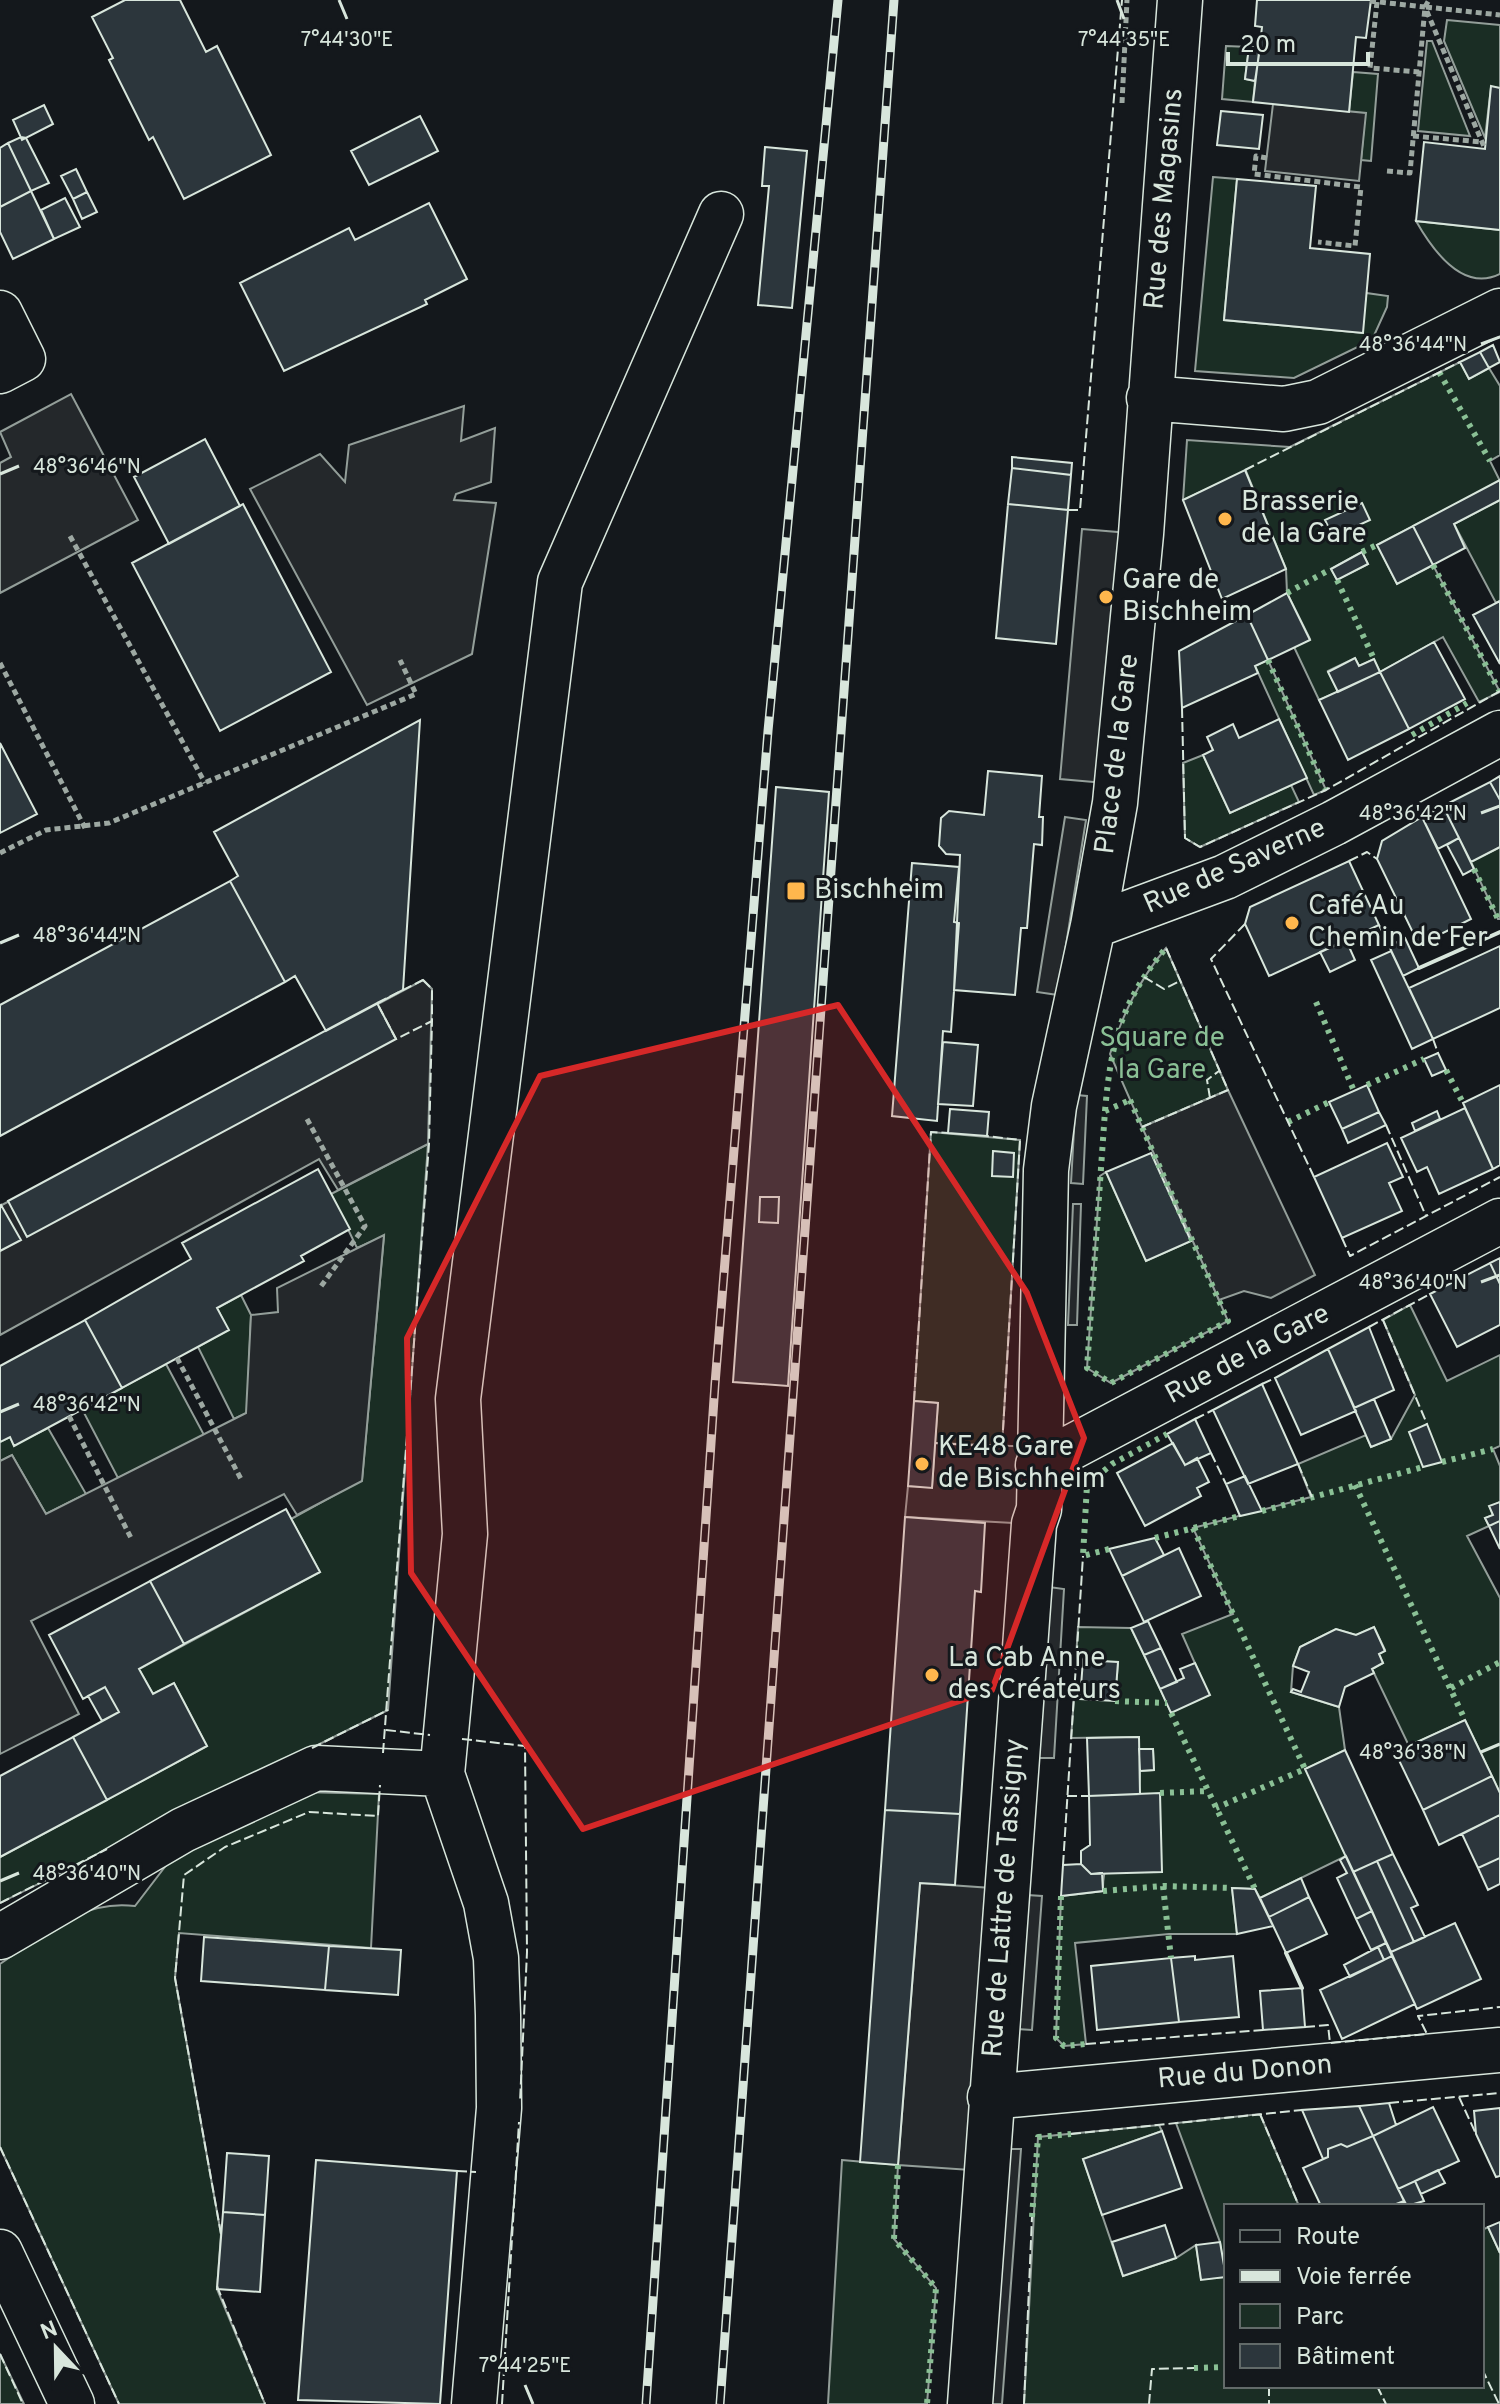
<svg xmlns="http://www.w3.org/2000/svg" width="1500" height="2404" font-family="Overpass,sans-serif">
	<style>
		.green { fill: #1a2d24; stroke: #939e99; stroke-width: 2; fill-rule: evenodd }
		.parking { fill: #24282b; stroke: #939e99; stroke-width: 2 }
		.building { fill: #2c363c; stroke: #d8e6dc; stroke-width: 2 }
		.lines { fill: none; stroke-linecap: round; stroke-linejoin: round }
		.minor-casing { stroke: #d8e6dc; stroke-width: 47 }
		.path { stroke: #9da8a2; stroke-width: 5; stroke-dasharray: 6 4; stroke-linecap: butt }
		.minor { stroke: #14181c; stroke-width: 44 }
		.rail-casing { stroke: #d8e6dc; stroke-width: 9 }
		.rail { stroke: #14181c; stroke-width: 6; stroke-dasharray: 18; stroke-linecap: butt }
		.hedge { stroke: #8ac095; stroke-width: 6; stroke-dasharray: 4 6; stroke-linecap: butt }
		.fence { stroke: #d8e6dc; stroke-width: 2; stroke-dasharray: 10 4; stroke-linecap: butt }
		.wall { stroke: #d8e6dc; stroke-width: 4 }
		.marked { fill: #d62828; fill-opacity: 0.2; stroke: #d62828; stroke-width: 6; stroke-linejoin: round }
		.ticks { fill: none; stroke: #d8e6dc; stroke-width: 3 }
		.poi-dot { fill: #ffb74d; stroke: #14181c; stroke-width: 3 }
		.labels { text-anchor: middle; dominant-baseline: central; stroke-width: 6; stroke-linejoin: round; paint-order: stroke }
		.street-label { font-size: 28px; fill: #d8e6dc; stroke: #14181c }
		.poi-label { font-size: 28px; fill: #d8e6dc; stroke: #14181c; text-anchor: start }
		.park-label { font-size: 28px; fill: #8ac095; stroke: #14181c }
		.ticks-label { font-size: 20px; text-anchor: middle; fill: #d8e6dc; stroke: #14181c; stroke-width: 6; stroke-linejoin: round; paint-order: stroke }
	</style>
	<rect width="100%" height="100%" fill="#14181c"/>
	<path class="green" d="M1447,20L1500,25V88L1491,87L1485,138L1444,41Z
		M1427,41H1432L1470,136L1418,131Z
		M1226,46L1249,47L1245,79L1255,81L1253,102L1222,99Z
		M1353,72L1378,74L1371,161L1361,160L1365,114L1349,112Z
		M1213,177L1237,179L1224,320L1362,333L1366,293L1388,296L1387,307L1372,340L1294,378L1195,371Z
		M1416,221L1500,230V274C1462,293 1432,249 1416,221Z
		M1460,362L1469,379L1489,368L1500,386V455L1490,461L1500,481L1377,545L1397,584L1433,565L1500,692L1479,702L1443,637L1380,672L1374,659L1359,666L1355,658L1328,671L1338,692L1319,700L1294,647L1310,639L1287,593L1286,569L1246,471L1183,500L1187,440L1290,447ZM1362,552L1368,564L1337,580L1331,569Z
		M1500,500V601L1496,603L1454,524Z
		M1268,660L1326,790L1314,795L1255,666Z
		M1203,755L1230,813L1291,785L1299,802L1200,847L1185,838L1183,763Z
		M1500,847V919H1498L1471,862Z
		M1166,948L1228,1090L1142,1127L1110,1054C1123,1014 1139,980 1166,948Z
		M931,1132L1020,1140L1002,1447L935,1443L938,1403L914,1401Z
		M428,1144L388,1710L0,1903V1857L207,1746L174,1683L153,1694L139,1669L320,1572L291,1519L362,1480L384,1236L357,1248L331,1194Z
		M1106,1172L1146,1261L1193,1240L1228,1321L1111,1383L1087,1368L1100,1176Z
		M241,1295L251,1315L247,1413L234,1419L198,1347L228,1330L217,1308Z
		M1410,1305L1447,1381L1500,1355V1446L1493,1449L1500,1466V1502L1490,1507L1493,1515L1485,1518L1489,1526L1467,1536L1500,1598V1793L1465,1720L1409,1746L1372,1669L1383,1663L1379,1654L1385,1650L1374,1627L1356,1635L1336,1629L1300,1647L1293,1666L1291,1692L1339,1707L1345,1750L1306,1769L1346,1856L1260,1898L1255,1889L1232,1888L1237,1934H1169L1075,1943L1086,2044L1064,2046L1056,2038L1061,1896L1103,1891C1101,1847 1141,1819 1140,1771L1154,1770L1153,1749H1139L1138,1737L1071,1738L1074,1698L1115,1700L1118,1663L1076,1658L1078,1627L1131,1628L1171,1712L1209,1695L1182,1634L1233,1614L1193,1528L1311,1497L1298,1464L1366,1435L1371,1447L1391,1439L1415,1395L1383,1320Z
		M166,1364L204,1435L118,1478L82,1409Z
		M48,1428L86,1494L46,1514L12,1455L0,1461V1442L10,1437L14,1445Z
		M303,1792L379,1794L371,1948L179,1933L175,1978L221,2234L217,2289L265,2404H119L0,2147V1964C43,1935 81,1899 135,1906L174,1855Z
		M1260,2114L1299,2206H1226V2386H1482V2230L1488,2227L1500,2253V2404H1024L1038,2137L1159,2125L1162,2131L1083,2159L1123,2276L1176,2258L1196,2245L1201,2279L1225,2277L1220,2242L1176,2123Z
		M842,2160L898,2165L894,2239L936,2288L927,2404H828Z
		M0,2354L24,2404H0Z"/>
	<path class="parking" d="M1273,104L1366,113L1359,181L1265,171Z
		M71,394L138,520L0,593V463L11,457L0,432Z
		M464,406L461,441L495,428L491,482L456,494L454,500L496,503L472,654L367,705L250,489L320,454L345,482L349,445Z
		M1082,529L1141,534L1116,784L1060,779Z
		M1065,817L1086,820L1058,995L1037,992Z
		M423,980L432,989L428,1144L338,1190L319,1159L0,1335V1206Z
		M1228,1090L1315,1275L1271,1298L1244,1291L1219,1300L1142,1127Z
		M1076,1095L1087,1096L1083,1184L1071,1183Z
		M1073,1204H1081L1077,1325H1068Z
		M384,1235L362,1481L297,1515L284,1494L31,1621L79,1714L0,1754V1461L12,1455L46,1514L246,1413L251,1315L278,1312L277,1288Z
		M935,1443L1038,1447L1034,1524L905,1517L908,1486L932,1487Z
		M1049,1587L1064,1589L1054,1758H1039Z
		M920,1883L1006,1889L985,2171L898,2165Z
		M1027,1895L1042,1896L1032,2030L1017,2029Z
		M1008,2149H1021L1002,2404H990Z"/>
	<path class="building" d="M125,0H180L206,52L217,46L271,155L184,199L153,137L149,140L109,60L113,58L92,17Z
		M1257,0H1371L1366,38L1356,37L1349,112L1253,102L1262,27L1255,26Z
		M1249,47L1260,48L1255,81L1245,79Z
		M1491,86L1500,88V230L1416,221L1424,142L1485,149Z
		M44,105L53,124L22,140L13,120Z
		M1221,111L1263,115L1259,149L1217,145Z
		M420,116L438,151L369,185L351,151Z
		M21,137L26,138L49,183L31,191L8,143Z
		M8,143L31,191L0,207V148Z
		M765,147L807,151L792,308L758,305L769,186H762Z
		M76,169L87,192L73,199L61,176Z
		M1237,179L1316,186L1310,248L1370,254L1363,333L1224,320Z
		M31,191L54,239L13,259L0,232V207Z
		M87,192L97,212L82,219L73,199Z
		M65,198L80,227L54,239L41,210Z
		M429,203L467,279L425,300L427,304L284,371L240,283L349,228L355,240Z
		M1493,345L1500,362L1489,368L1480,352Z
		M1480,352L1489,368L1469,379L1460,362Z
		M205,439L240,506L169,544L134,477Z
		M1012,457L1072,463L1071,475L1012,468Z
		M1012,468L1071,475L1068,510L1008,504Z
		M1245,470L1286,569L1222,599L1183,500Z
		M1500,480V500L1454,524L1465,548L1433,565L1413,526Z
		M1362,503L1370,520L1333,537L1325,520Z
		M243,504L331,672L220,731L132,563Z
		M1008,504L1068,510L1056,644L996,638Z
		M1413,526L1433,565L1397,584L1377,545Z
		M1362,552L1368,564L1337,580L1331,569Z
		M1287,593L1310,640L1268,660L1247,615Z
		M1500,601V664L1473,615Z
		M1247,615L1268,660L1255,666L1258,673L1182,708L1179,651Z
		M1434,642L1465,699L1409,729L1380,672Z
		M1355,658L1359,666L1374,659L1380,672L1338,692L1328,672Z
		M1380,672L1409,729L1348,760L1319,700Z
		M1279,719L1307,778L1230,813L1203,755L1213,750L1207,737L1233,724L1239,738Z
		M420,720L403,990L326,1031L295,976L285,982L230,881L238,876L214,832Z
		M0,743L37,814L0,833Z
		M988,771L1042,776L1039,817H1043L1042,845L1034,844L1027,928H1021L1015,995L954,990L960,855L946,854L939,846L941,818L949,811L984,815Z
		M1500,776V800L1490,782Z
		M1490,782L1500,800V847L1471,862L1443,806Z
		M776,787L829,792L788,1386L733,1382Z
		M1443,806L1459,838L1438,849L1422,817Z
		M1422,817L1471,919L1419,945L1377,859L1382,841Z
		M1459,838L1474,869L1463,875L1447,845Z
		M1349,861L1379,925L1269,976L1245,924L1250,907Z
		M912,863L959,867L954,922L959,923L951,1032L943,1031L937,1121L892,1116Z
		M230,881L285,982L0,1136V1005Z
		M1405,938L1419,968L1403,976L1389,946Z
		M1346,940L1355,960L1330,972L1320,952Z
		M1500,946V1008L1433,1039L1409,988Z
		M1391,951L1433,1039L1412,1049L1371,960Z
		M377,1003L396,1039L27,1237L8,1201Z
		M943,1042L978,1045L973,1106L938,1104Z
		M1438,1053L1446,1070L1432,1076L1424,1059Z
		M1367,1085L1379,1112L1342,1129L1329,1102Z
		M1500,1085V1165L1493,1169L1463,1103Z
		M1465,1108L1493,1169L1439,1194L1427,1167L1417,1172L1401,1138Z
		M950,1109L989,1112L987,1136L948,1133Z
		M1437,1111L1440,1119L1415,1131L1412,1123Z
		M1379,1112L1386,1125L1348,1143L1342,1129Z
		M1387,1143L1403,1177L1389,1183L1402,1211L1342,1238L1314,1177Z
		M993,1151L1014,1153L1013,1177L992,1176Z
		M1151,1153L1191,1241L1146,1261L1106,1172Z
		M318,1169L350,1229L301,1256L304,1261L217,1308L229,1330L122,1388L85,1320L191,1259L182,1243Z
		M760,1197H779L778,1223L759,1222Z
		M1,1205L21,1240L0,1251V1206Z
		M1500,1258V1284L1490,1263Z
		M1490,1263L1500,1284V1325L1457,1347L1430,1294Z
		M85,1320L122,1388L14,1446L10,1437L0,1442V1366Z
		M1369,1327L1394,1390L1354,1408L1328,1349Z
		M1328,1349L1356,1411L1301,1435L1275,1378Z
		M1262,1384L1298,1464L1248,1484L1213,1410Z
		M1374,1399L1391,1439L1371,1447L1354,1408Z
		M914,1401L938,1403L932,1488L908,1486Z
		M1195,1419L1211,1453L1185,1465L1167,1434Z
		M1427,1424L1442,1462L1423,1467L1409,1432Z
		M1173,1443L1185,1465L1197,1458L1209,1482L1197,1488L1201,1496L1145,1526L1117,1473Z
		M1245,1476L1262,1511L1240,1516L1226,1484Z
		M1500,1502V1521L1489,1526L1485,1518L1493,1515L1489,1506Z
		M286,1509L320,1572L184,1644L150,1581Z
		M905,1517L985,1523L981,1592L975,1591L960,1814L885,1810Z
		M1500,1521V1549L1489,1526Z
		M1155,1538L1164,1555L1122,1576L1109,1549Z
		M1179,1548L1201,1596L1144,1622L1122,1576Z
		M150,1581L184,1644L139,1669L153,1694L174,1683L207,1746L107,1800L73,1737L119,1712L105,1687L83,1699L49,1635Z
		M1148,1621L1161,1648L1144,1655L1131,1628Z
		M1374,1627L1385,1651L1379,1654L1383,1663L1372,1669L1374,1673L1345,1687L1339,1707L1291,1692L1293,1689L1301,1692L1309,1672L1293,1666L1300,1647L1336,1629L1356,1635Z
		M1161,1648L1177,1682L1160,1689L1144,1655Z
		M1083,1660L1118,1662L1115,1701L1080,1699Z
		M1195,1663L1210,1695L1171,1713L1160,1689L1184,1678L1180,1669Z
		M105,1687L119,1712L102,1721L88,1696Z
		M1465,1720L1492,1776L1423,1810L1395,1752Z
		M73,1737L107,1800L0,1857V1776Z
		M1139,1737L1140,1794L1089,1796L1087,1738Z
		M1139,1749H1153L1154,1770L1140,1771Z
		M1345,1750L1393,1854L1353,1872L1305,1769Z
		M1492,1776L1500,1793V1815L1439,1845L1423,1810Z
		M1160,1793L1162,1872L1091,1874L1081,1864V1851L1090,1845L1089,1796Z
		M885,1810L960,1814L955,1885L920,1883L898,2165L860,2162Z
		M1500,1815V1858L1478,1868L1462,1834Z
		M1393,1854L1418,1905L1411,1908L1425,1937L1414,1942L1377,1861Z
		M1346,1856L1372,1911L1356,1919L1337,1878L1347,1873L1340,1860Z
		M1500,1858V1884L1488,1890L1478,1868Z
		M1377,1861L1414,1942L1391,1952L1353,1872Z
		M1081,1864L1091,1874L1102,1873L1103,1891L1061,1896L1063,1865Z
		M1301,1878L1309,1897L1269,1917L1260,1898Z
		M1232,1888L1255,1889L1273,1926L1237,1934Z
		M1309,1897L1327,1934L1286,1953L1269,1917Z
		M1372,1911L1386,1943L1371,1950L1356,1919Z
		M1455,1923L1481,1979L1417,2009L1391,1952Z
		M204,1937L329,1946L325,1990L201,1981Z
		M1386,1943L1392,1956L1384,1960L1378,1947Z
		M329,1946L401,1950L398,1995L325,1990Z
		M1378,1947L1384,1960L1350,1977L1344,1965Z
		M1195,1956V1960L1233,1956L1239,2017L1179,2022L1171,1958Z
		M1392,1956L1415,2004L1342,2039L1320,1990Z
		M1171,1958L1179,2022L1097,2030L1091,1966Z
		M1302,1988L1305,2027L1263,2030L1260,1991Z
		M1389,2103L1396,2125L1373,2136L1359,2106Z
		M1359,2106L1373,2136L1347,2147L1341,2144L1328,2149V2157L1323,2159L1302,2110Z
		M1433,2107L1459,2161L1398,2189L1373,2136Z
		M1500,2108V2176L1496,2177L1476,2134L1474,2111Z
		M1162,2131L1182,2188L1102,2215L1083,2159Z
		M1373,2136L1404,2201L1391,2206H1321L1303,2168L1328,2157V2149L1341,2144L1347,2147Z
		M227,2153L269,2156L265,2215L223,2212Z
		M316,2160L457,2171L440,2404L298,2400Z
		M1438,2170L1445,2183L1421,2194L1415,2181Z
		M1415,2181L1424,2201L1407,2206L1398,2189Z
		M223,2212L265,2215L260,2292L217,2289Z
		M1500,2222V2253L1488,2227Z
		M1165,2225L1176,2258L1123,2276L1112,2242Z
		M1220,2242L1226,2277L1201,2280L1196,2245Z"/>
	<g class="lines">
		<defs>
			<path id="minor" d="M0,313L23,359L0,371
				M1149,398L1284,409L1318,402L1500,311
				M1093,926L1225,877L1334,823L1500,733
				M1038,1465L1500,1221
				M0,1937L183,1830L316,1768L442,1774
				M990,2097L1500,2050
				M0,2252L72,2404
				M474,2404L499,2108L498,2015L496,1958L486,1903L442,1774L465,1534L458,1399L560,582L721,214
				M970,2404L1034,1524L1039,1509L1046,1170L1054,1106L1093,926L1115,803L1141,534L1180,0"/>
		</defs>
		<use href="#minor" class="minor-casing"/>
		<path class="path" d="M1370,1L1425,7L1485,149
			M1377,2L1370,68L1419,72
			M1426,7L1500,15
			M1122,103L1127,0
			M1413,136L1482,142
			M1267,158L1256,156L1254,174L1361,187L1355,246L1318,242
			M1387,171L1410,173L1425,7L1429,0
			M70,536L205,783
			M0,663L85,828
			M0,853L46,830L109,823L416,694L400,660
			M307,1119L365,1226L319,1289
			M177,1358L241,1479
			M69,1416L131,1538"/>
		<use href="#minor" class="minor"/>
		<defs>
			<path id="rail" d="M646,2404L715,1384L768,731L838,0
				M720,2404L894,0"/>
		</defs>
		<use href="#rail" class="rail-casing"/>
		<use href="#rail" class="rail"/>
		<path class="hedge" d="M1439,372L1490,461
			M1362,552L1377,545
			M1433,565L1500,692
			M1337,580L1374,659
			M1287,593L1331,569
			M1268,660L1326,790
			M1412,735L1467,703
			M1474,869L1498,919
			M1316,1002L1354,1091
			M1446,1070L1463,1103
			M1367,1085L1424,1059
			M1130,1100L1228,1321L1111,1383L1087,1368L1105,1111Z
			M1105,1111C1111,1043 1121,1001 1166,948
			M1288,1122L1329,1102
			M1442,1462L1493,1449
			M1355,1485L1465,1720
			M1262,1511L1423,1467
			M1193,1528L1305,1769L1216,1808
			M1155,1538L1240,1516
			M1109,1549L1083,1556L1087,1485L1112,1464L1167,1434
			M1451,1688L1500,1662
			M1115,1701L1167,1703
			M1171,1713L1255,1889
			M1160,1793L1209,1791
			M1163,1886L1171,1958
			M1103,1891L1163,1886L1232,1888
			M1061,1896L1056,2038L1064,2046L1086,2044
			M898,2165L894,2239L936,2288L927,2404
			M1032,2217L1038,2137L1071,2134
			M1194,2368L1226,2367"/>
		<path class="fence" d="M1245,470L1460,362
			M1068,510H1080L1122,0
			M1182,708L1185,838L1200,847L1326,790L1500,691
			M1349,861L1367,852L1377,859
			M1245,924L1211,959L1314,1177
			M1379,925L1389,946
			M1144,977L1164,989L1180,981
			M423,980L432,989V1021L396,1039L377,1003Z
			M1433,1039L1438,1053
			M1210,1098L1207,1080L1219,1071
			M1386,1125L1426,1216
			M1142,1127L1228,1090L1166,948
			M1342,1238L1350,1256L1500,1177
			M1383,1320L1427,1424
			M1369,1327L1430,1294
			M1262,1384L1275,1378
			M914,1401L931,1132L948,1133
			M1195,1419L1213,1410
			M935,1443L1002,1447L1020,1140L987,1136
			M1211,1453L1226,1484
			M1298,1464L1312,1497
			M386,1730L430,1735
			M462,1739L525,1746L527,1952L520,2102
			M312,1748L388,1710
			M383,1753L429,1144L432,1021
			M1067,1796H1089
			M1063,1865L1083,1556
			M0,1903L107,1849
			M1305,2027L1328,2025L1330,2043L1427,2034L1418,2016L1500,2007
			M1086,2044L1263,2030
			M1459,2097L1476,2134
			M1389,2103L1500,2093
			M1260,2114L1299,2206
			M1071,2134L1302,2110
			M0,2147L119,2404
			M457,2171L476,2172
			M221,2234L175,1978L184,1875L225,1847L309,1812L378,1816L380,1785
			M217,2286L265,2404
			M0,2354L23,2404
			M1482,2369L1499,2404
			M1269,2386V2404
			M1377,2386L1386,2404
			M502,2404L519,2122
			M1024,2404L1032,2217
			M1149,2404L1152,2369L1194,2368"/>
		<path class="wall" d="M1419,968L1500,932
			M1286,1953L1302,1988"/>
	</g>
	<path class="marked" d="M838,1005L1027,1293L1084,1438L992,1690L583,1829L411,1573L407,1338L540,1076Z"/>
	<path class="ticks" d="M339,0L347,19M1117,0L1124,19M1481,344L1500,337M0,474L19,466M1481,813L1500,806M0,943L19,935M1481,1282L1500,1275M0,1412L19,1404M1481,1752L1500,1744M0,1881L19,1873M525,2385L533,2404"/>
	<g class="poi-dot">
		<circle cx="1225" cy="519" r="8"/>
		<circle cx="1106" cy="597" r="8"/>
		<rect x="786" y="881" width="20" height="20" rx="4"/>
		<circle cx="1292" cy="923" r="8"/>
		<circle cx="922" cy="1464" r="8"/>
		<circle cx="932" cy="1675" r="8"/>
	</g>
	<g class="labels">
		<g class="street-label">
			<text transform="translate(1165 199) rotate(-85)">Rue des Magasins</text>
			<text transform="translate(1118 754) rotate(-83)">Place de la Gare</text>
			<text transform="translate(1235 867) rotate(-24)">Rue de Saverne</text>
			<text transform="translate(1248 1355) rotate(-28)">Rue de la Gare</text>
			<text transform="translate(1005 1898) rotate(-86)">Rue de Lattre de Tassigny</text>
			<text transform="translate(1245 2073) rotate(-5)">Rue du Donon</text>
		</g>
		<g class="poi-label">
			<text x="1241" y="503">Brasserie<tspan x="1241" dy="32">de la Gare</tspan></text>
			<text x="1122" y="581">Gare de<tspan x="1122" dy="32">Bischheim</tspan></text>
			<text x="814" y="891">Bischheim</text>
			<text x="1308" y="907">Café Au<tspan x="1308" dy="32">Chemin de Fer</tspan></text>
			<text x="938" y="1448">KE48 Gare<tspan x="938" dy="32">de Bischheim</tspan></text>
			<text x="948" y="1659">La Cab Anne<tspan x="948" dy="32">des Créateurs</tspan></text>
		</g>
		<g class="park-label">
			<text x="1162" y="1039">Square de<tspan x="1162" dy="32">la Gare</tspan></text>
		</g>
	</g>
	<g class="ticks-label">
		<text x="347" y="46">7°44'30"E</text>
		<text x="1124" y="46">7°44'35"E</text>
		<text x="1413" y="351">48°36'44"N</text>
		<text x="87" y="473">48°36'46"N</text>
		<text x="1413" y="820">48°36'42"N</text>
		<text x="87" y="942">48°36'44"N</text>
		<text x="1413" y="1289">48°36'40"N</text>
		<text x="87" y="1411">48°36'42"N</text>
		<text x="1413" y="1759">48°36'38"N</text>
		<text x="87" y="1880">48°36'40"N</text>
		<text x="525" y="2372">7°44'25"E</text>
	</g>
	<rect x="1224" y="2204" width="260" height="184" fill="#14181c" stroke="#626a69" stroke-width="2"/>
	<rect x="1240" y="2230" width="40" height="12" fill="#14181c" stroke="#626a69" stroke-width="2"/>
	<text x="1296" y="2244" font-size="24" fill="#d8e6dc">Route</text>
	<rect x="1240" y="2270" width="40" height="12" fill="#d8e6dc" stroke="#626a69" stroke-width="2"/>
	<text x="1296" y="2284" font-size="24" fill="#d8e6dc">Voie ferrée</text>
	<rect x="1240" y="2304" width="40" height="24" fill="#1a2d24" stroke="#626a69" stroke-width="2"/>
	<text x="1296" y="2324" font-size="24" fill="#d8e6dc">Parc</text>
	<rect x="1240" y="2344" width="40" height="24" fill="#2c363c" stroke="#626a69" stroke-width="2"/>
	<text x="1296" y="2364" font-size="24" fill="#d8e6dc">Bâtiment</text>
	<g transform="translate(56 2348) rotate(338)" stroke="#14181c" stroke-width="6" paint-order="stroke">
	<path d="M0-6L14 30L0 20L-14 30Z" fill="#d8e6dc"/>
	<text y="-12" font-size="22" font-weight="bold" text-anchor="middle" fill="#d8e6dc">N</text>
	</g>
	<path d="M1228 52v12h140v-12" fill="none" stroke="#d8e6dc" stroke-width="4"/>
	<text x="1240" y="52" font-size="24" fill="#d8e6dc" stroke="#14181c" stroke-width="6" paint-order="stroke">20 m</text>
</svg>
